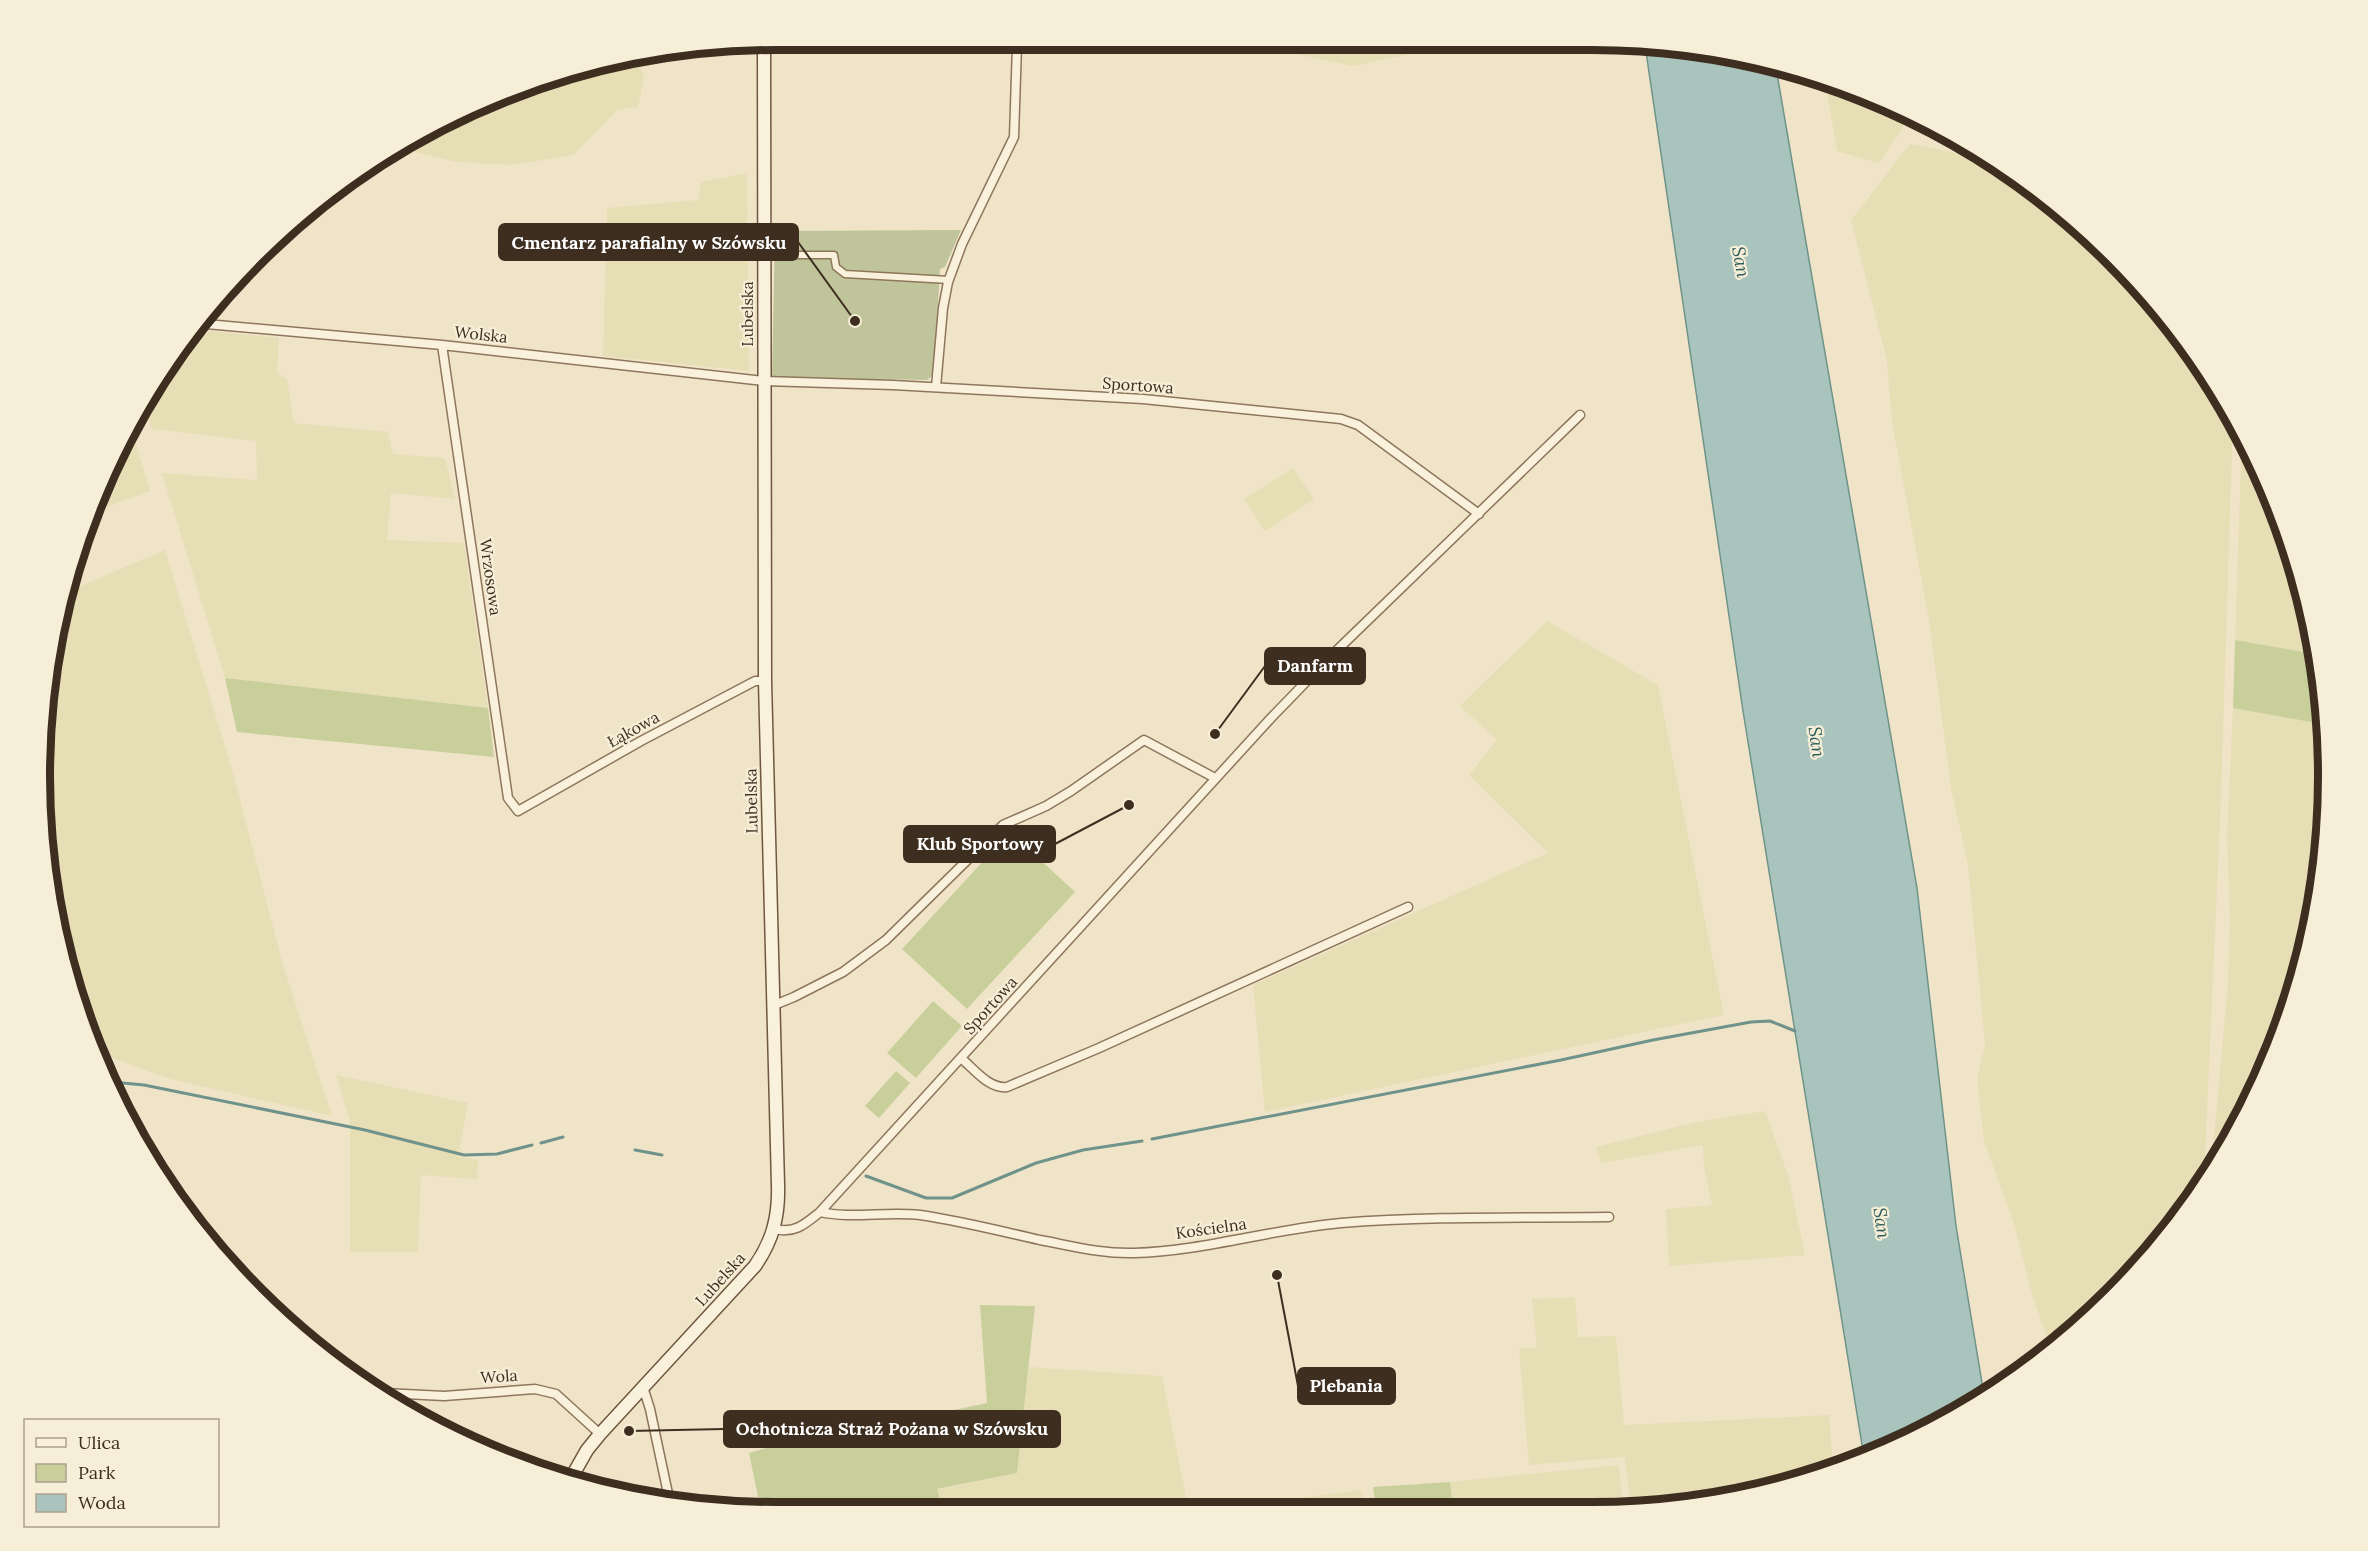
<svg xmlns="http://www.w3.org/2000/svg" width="2368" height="1551" font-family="Lora,serif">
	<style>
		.farmland { fill: #e6deb5 }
		.green { fill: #c9cf9b }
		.cemetery { fill: #bfc49a }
		.water { fill: #a9c4bc; stroke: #6f938a; stroke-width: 1.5 }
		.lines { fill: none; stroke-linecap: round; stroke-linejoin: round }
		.stream { stroke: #6f938a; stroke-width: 3 }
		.pedestrian-casing { stroke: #8d765c; stroke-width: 9 }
		.minor-casing { stroke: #8d765c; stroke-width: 11 }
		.secondary-casing { stroke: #6f573f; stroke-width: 15 }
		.pedestrian { stroke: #faf1dc; stroke-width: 6 }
		.minor { stroke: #faf1dc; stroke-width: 8 }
		.secondary { stroke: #faf1dc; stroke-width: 12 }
		.labels { text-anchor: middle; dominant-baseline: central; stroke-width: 4.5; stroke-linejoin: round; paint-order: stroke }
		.street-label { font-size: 16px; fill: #3d2e20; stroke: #f7eed8 }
		.water-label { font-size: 18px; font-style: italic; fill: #2f5d5a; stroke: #f7eed8 }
		.rim { fill: none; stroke: #3d2e20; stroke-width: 8 }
		.leader { fill: none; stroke: #3d2e20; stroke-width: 2 }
		.callout-dot { fill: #3d2e20; stroke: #f7eed8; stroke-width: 2 }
		.callout { fill: #3d2e20; stroke: #3d2e20; stroke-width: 2 }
		.callout-label { font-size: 18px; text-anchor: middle; font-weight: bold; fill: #fff }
	</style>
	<rect width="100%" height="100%" fill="#f0e4c8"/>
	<path class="farmland" d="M1253,45H1452L1353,66Z
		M636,55L644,77L638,107L617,110L574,155L512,165L457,162L397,148L539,78Z
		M1825,80L1912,113L1879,163L1837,151Z
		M1910,144L1982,158L2078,222L2177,327L2233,417L2221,798L2204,1180L2157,1246L2065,1331L2048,1339L2033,1298L2014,1224L1984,1141L1977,1079L1985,1044L1968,865L1951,788L1929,620L1892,422L1887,361L1851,220Z
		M747,173L749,371L603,356L607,208L698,200L701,182Z
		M190,329L279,338L277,373L287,379L294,423L388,432L393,454L445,458L455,499L391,493L387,540L464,543L488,708L225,678L162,473L257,480L256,441L152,429L145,408Z
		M132,431L150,491L89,513L95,494Z
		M2242,432L2253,450L2304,585L2315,654L2235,640Z
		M1293,468L1314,499L1265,531L1244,499Z
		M165,550L232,769L283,965L332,1116L170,1079L101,1054L64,966L41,824V727L62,594Z
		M1547,621L1658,685L1724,1015L1265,1112L1253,985L1548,853L1469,775L1497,740L1460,706Z
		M2233,708L2327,725L2323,872L2290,1013L2230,1144L2211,1171L2228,983L2230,919L2227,836Z
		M336,1075L468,1103L458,1157L478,1160L477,1179L421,1175L418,1252H350V1121Z
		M1765,1111L1788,1175L1805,1255L1669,1266L1666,1209L1712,1205L1704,1167L1703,1145L1601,1163L1596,1147L1697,1122Z
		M1575,1297L1578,1337L1616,1336L1624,1425L1829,1415L1833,1468L1783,1487L1631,1510L1625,1457L1529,1465L1519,1349L1537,1347L1532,1298L1540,1299Z
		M1029,1367L1162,1376L1188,1508L942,1507L936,1490L1017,1473Z
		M1619,1465L1623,1510H1453L1450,1482Z
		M1361,1490L1364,1509L1224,1508Z"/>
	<path class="green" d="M2235,640L2315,654L2327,725L2233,708Z
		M225,678L488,708L494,757L237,732Z
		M1010,832L1075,892L967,1009L902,949Z
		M933,1001L962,1026L916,1078L887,1053Z
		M896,1071L910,1083L879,1118L865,1106Z
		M980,1305L1035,1306L1017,1473L937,1489L942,1507L760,1506L749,1453L856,1423L935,1414L987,1403Z
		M1450,1482L1453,1510L1376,1509L1373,1487Z"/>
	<path class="cemetery" d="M961,230L945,267L940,269L934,374L927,380L772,377L775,231Z"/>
	<path class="water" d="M1645,45H1689L1775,62L1917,888L1956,1226L1984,1395L1918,1436L1864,1457L1743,711Z"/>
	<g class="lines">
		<path class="stream" d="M112,1082L144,1085L365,1130L464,1155L497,1154L532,1145
			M1152,1139L1561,1060L1653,1040L1751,1022L1770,1021L1795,1031
			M541,1143L563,1137
			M635,1150L662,1155
			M866,1176L926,1198H952L1036,1163L1083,1150L1142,1141"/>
		<defs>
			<path id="pedestrian" d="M765,255H834L836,267L845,274L949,280"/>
			<path id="minor" d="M195,323L442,345L764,381L893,385L1143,399L1341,419L1358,425L1479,514
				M442,345L508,798L518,811L641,741L755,681H765
				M936,387L943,308L948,282L962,244L1014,137L1017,45
				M772,1006L794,997L843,972L886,940L1003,825L1046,806L1071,791L1144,740L1215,778
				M962,1059C975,1070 989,1089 1007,1087L1099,1048L1408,907
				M820,1212C851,1219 887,1211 920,1215C961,1221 1000,1231 1040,1240C1072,1246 1102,1254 1134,1253C1204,1251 1272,1229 1341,1223C1430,1216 1520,1218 1609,1217
				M774,1229C795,1234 805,1224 820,1212L1271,718L1333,654L1580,415
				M643,1387L650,1409L670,1503
				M385,1393L444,1396L535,1389L556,1394L600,1434"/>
			<path id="secondary" d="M570,1480L587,1450L600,1434L755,1266C773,1240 779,1216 778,1185L765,681L764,45"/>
		</defs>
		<use href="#pedestrian" class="pedestrian-casing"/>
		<use href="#minor" class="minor-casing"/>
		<use href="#secondary" class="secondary-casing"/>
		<use href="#pedestrian" class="pedestrian"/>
		<use href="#minor" class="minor"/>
		<use href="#secondary" class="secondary"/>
	</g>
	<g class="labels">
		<g class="street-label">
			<text transform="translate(747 314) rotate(-90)">Lubelska</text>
			<text transform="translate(481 334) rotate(6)">Wolska</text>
			<text transform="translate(1138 385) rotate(4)">Sportowa</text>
			<text transform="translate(491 577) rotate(82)">Wrzosowa</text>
			<text transform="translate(633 729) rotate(-29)">Łąkowa</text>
			<text transform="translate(751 801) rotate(-91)">Lubelska</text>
			<text transform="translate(990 1005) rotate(-48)">Sportowa</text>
			<text transform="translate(1211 1228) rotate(-8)">Kościelna</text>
			<text transform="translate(720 1279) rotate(-48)">Lubelska</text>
			<text transform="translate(499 1376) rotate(-4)">Wola</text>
		</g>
		<g class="water-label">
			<text transform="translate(1741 262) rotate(80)">San</text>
			<text transform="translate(1817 742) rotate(82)">San</text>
			<text transform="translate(1882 1223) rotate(82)">San</text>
		</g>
	</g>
	<path d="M0 0H2368V1551H0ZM776 50H1592A726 726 0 0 1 2318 776V776A726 726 0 0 1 1592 1502H776A726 726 0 0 1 50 776V776A726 726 0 0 1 776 50Z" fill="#f7eed8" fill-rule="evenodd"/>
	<path class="rim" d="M776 50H1592A726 726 0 0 1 2318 776V776A726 726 0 0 1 1592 1502H776A726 726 0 0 1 50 776V776A726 726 0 0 1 776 50Z"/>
	<path class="leader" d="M855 321L798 242M1215 734L1265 666M1129 805L1055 844M1277 1275L1298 1386M629 1431L724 1429"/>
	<g class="callout-dot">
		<circle cx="855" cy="321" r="6"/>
		<circle cx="1215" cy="734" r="6"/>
		<circle cx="1129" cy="805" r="6"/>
		<circle cx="1277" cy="1275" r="6"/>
		<circle cx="629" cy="1431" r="6"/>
	</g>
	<g class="callout">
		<rect x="499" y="224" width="299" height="36" rx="6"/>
		<rect x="1265" y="648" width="100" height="36" rx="6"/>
		<rect x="904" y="826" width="151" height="36" rx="6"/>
		<rect x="1298" y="1368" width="97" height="36" rx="6"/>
		<rect x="724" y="1411" width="336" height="36" rx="6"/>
	</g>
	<g class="callout-label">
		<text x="649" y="249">Cmentarz parafialny w Szówsku</text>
		<text x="1315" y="672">Danfarm</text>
		<text x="980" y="850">Klub Sportowy</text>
		<text x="1346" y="1392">Plebania</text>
		<text x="892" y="1435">Ochotnicza Straż Pożana w Szówsku</text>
	</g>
	<rect x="24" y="1419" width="195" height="108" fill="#f7eed8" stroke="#ada18e" stroke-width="1.5"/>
	<rect x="36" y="1438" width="30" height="9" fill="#faf1dc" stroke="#ada18e" stroke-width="1.5"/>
	<text x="78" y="1449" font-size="18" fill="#3d2e20">Ulica</text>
	<rect x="36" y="1464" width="30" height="18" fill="#c9cf9b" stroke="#ada18e" stroke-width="1.5"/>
	<text x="78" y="1479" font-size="18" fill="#3d2e20">Park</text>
	<rect x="36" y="1494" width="30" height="18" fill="#a9c4bc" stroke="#ada18e" stroke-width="1.5"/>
	<text x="78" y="1509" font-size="18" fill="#3d2e20">Woda</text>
</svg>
